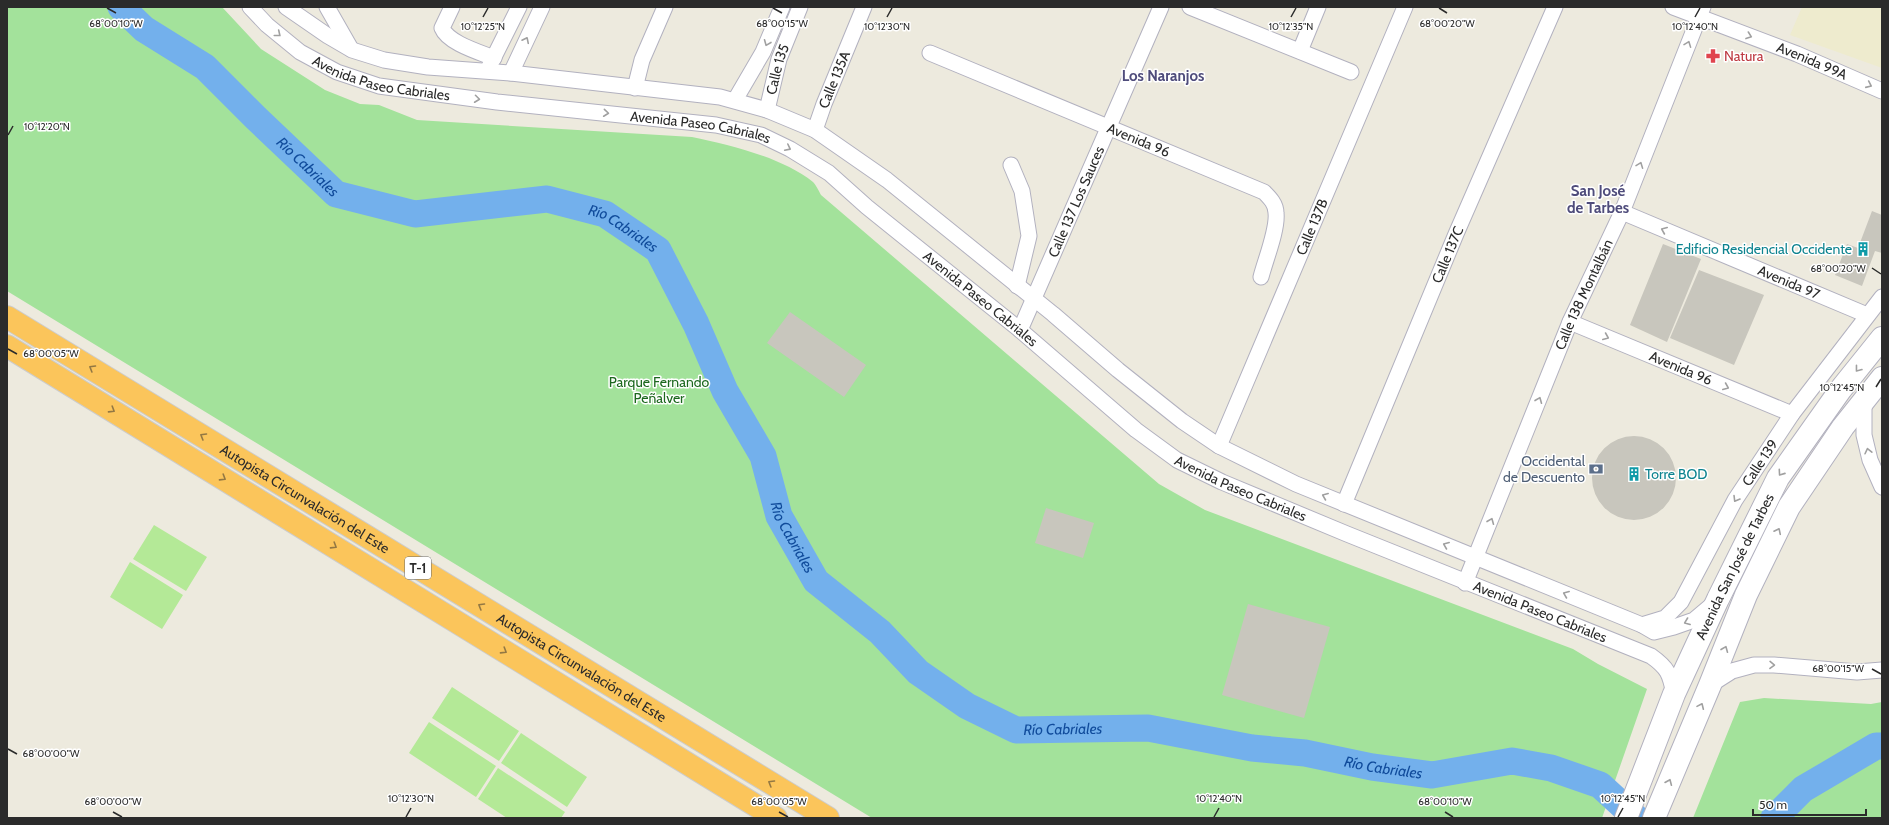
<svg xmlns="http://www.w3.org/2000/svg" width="1889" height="825" font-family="Cabin,sans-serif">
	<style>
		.education { fill: #eeebce }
		.green { fill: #a3e29b }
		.pitch { fill: #b4e997 }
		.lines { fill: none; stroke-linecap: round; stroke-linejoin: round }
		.river { stroke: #73b0ec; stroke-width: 27 }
		.building { fill: #c8c6bd }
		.street-casing { stroke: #b2b1bf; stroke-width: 17 }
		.secondary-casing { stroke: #b2b1bf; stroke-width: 24 }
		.highway-casing { stroke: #ccc; stroke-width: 24 }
		.street { stroke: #fff; stroke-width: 15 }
		.secondary { stroke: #fff; stroke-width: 22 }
		.highway { stroke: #fbc55b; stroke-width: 22 }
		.oneway { stroke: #a0a0a0 }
		.oneway2 { stroke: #937843 }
		.ticks { fill: none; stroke: #2b2b2b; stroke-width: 1.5 }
		.labels { text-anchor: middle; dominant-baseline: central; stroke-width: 3; stroke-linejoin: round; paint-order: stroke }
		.shield { fill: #fff; stroke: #6b6b6b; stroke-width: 1 }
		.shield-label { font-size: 13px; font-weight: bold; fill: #2b2b2b }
		.health-label { font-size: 14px; fill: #be3a42; stroke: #fff; text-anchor: start }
		.street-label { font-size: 14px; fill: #2b2b2b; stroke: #fff }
		.culture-label { font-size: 14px; fill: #0d838f; stroke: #fff; text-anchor: end }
		.park-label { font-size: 14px; fill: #1c681e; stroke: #fff }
		.service-label { font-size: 14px; fill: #4e5e75; stroke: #fff; text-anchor: end }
		.neighbourhood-label { font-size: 15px; font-weight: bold; fill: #4f4c7b; stroke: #fff }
		.water-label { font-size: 15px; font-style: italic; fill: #104b9b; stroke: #fff }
		.ticks-label { font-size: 10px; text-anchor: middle; fill: #2b2b2b; stroke: #fff; stroke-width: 3; stroke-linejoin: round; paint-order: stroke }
	</style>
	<rect width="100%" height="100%" fill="#edeade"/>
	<path class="education" d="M1802,7H1882V68L1790,35Z"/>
	<path class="green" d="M7,7H222L261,49L325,90L360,104L379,105L417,120L692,137C730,145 781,157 813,182C816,185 819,191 821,195L1159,484L1205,510L1573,649L1598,664L1647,689L1602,818H872L7,291Z
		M1764,698L1871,704L1882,702V818H1693L1740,702Z"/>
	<path class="pitch" d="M154,525L207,557L186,591L133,559Z
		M130,562L183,595L162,629L110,597Z
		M452,687L519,731L499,761L432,718Z
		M429,722L496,766L476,797L409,753Z
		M521,733L587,777L567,807L501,763Z
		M498,768L565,812L561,818H507L478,799Z"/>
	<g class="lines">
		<g class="river">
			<path id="s1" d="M121,7L144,29L205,67L256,118L336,194L415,214L547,199L605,214L658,250L696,324L725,391L763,456L779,516L816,581L880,632L918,672L967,706L1016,730L1148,728L1252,748L1305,753L1372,767L1432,775L1512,761L1551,768L1600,785L1636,818"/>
			<path d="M1774,818L1803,789L1876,746H1882"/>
		</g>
	</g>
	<path class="building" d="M1872,211L1882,215V253L1875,251L1862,286L1835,275L1847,244L1858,248Z
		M1663,244L1701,259L1667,342L1630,325Z
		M1699,270L1764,295L1734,365L1670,338Z
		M790,312L866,365L844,397L767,343Z
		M1592 478a42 42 0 1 1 84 0a42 42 0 1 1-84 0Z
		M1046,508L1094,523L1083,558L1035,543Z
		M1248,604L1330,627L1304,718L1222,695Z"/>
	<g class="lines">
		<defs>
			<g id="street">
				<path id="s2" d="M250,7L267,25L300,52L337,72L379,86L497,102L716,125L761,135L790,149L829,173L867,207L1020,330L1136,430L1177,460L1222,482L1347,534L1651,656C1668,668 1670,674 1674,694"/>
				<path d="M286,7L328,36L352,50L384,60L428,67L511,73L720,97L767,110L815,130L887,180L1053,314L1118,370L1182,421L1219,446L1296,484L1642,625L1654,632L1674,627L1694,620L1713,604"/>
				<path d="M327,7L351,49"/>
				<path d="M452,7L442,28C448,43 479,52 494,58"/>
				<path d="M1190,7L1351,72"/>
				<path id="s3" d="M1673,7L1797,54L1882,91"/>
				<path d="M1300,51L1318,7"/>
				<path id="s4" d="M930,53L1264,192C1270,198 1276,204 1276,213C1278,229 1265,261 1261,277"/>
				<path d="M489,67L519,7"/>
				<path d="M511,73L542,7"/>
				<path d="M635,88L642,60L665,7"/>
				<path d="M735,100L763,52L782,7"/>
				<path id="s5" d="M767,110L779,59L800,7"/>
				<path id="s6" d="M815,130L824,104L864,7"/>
				<path d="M1011,165L1022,191L1029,236L1017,286"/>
				<path id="s7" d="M1622,212L1867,315"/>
				<path id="s8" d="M1570,322L1792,414"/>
				<path id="s9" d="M1020,330L1161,7"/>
				<path d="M1864,400V435L1870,460L1882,487"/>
				<path id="s10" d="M1219,446L1405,7"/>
				<path id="s11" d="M1344,504L1456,234L1555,7"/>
				<path id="s12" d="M1465,583L1570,322L1622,212L1703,7"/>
				<path id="s13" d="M1642,625L1665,618L1681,602L1735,500L1792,414L1882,297"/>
				<path d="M1710,685L1732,671L1754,665H1774L1857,672L1882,670"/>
			</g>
			<g id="secondary">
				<path id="s14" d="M1626,818L1674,694L1718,599L1778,478L1841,389L1882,338"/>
				<path d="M1654,818L1710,685L1746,595L1789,507L1843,427L1882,378"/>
			</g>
			<g id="highway">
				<path id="s15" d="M7,317L828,818"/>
				<path d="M7,346L776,818"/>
			</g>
		</defs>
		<use href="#street" class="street-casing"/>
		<use href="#secondary" class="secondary-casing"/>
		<use href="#highway" class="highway-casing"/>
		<use href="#street" class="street"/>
		<use href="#secondary" class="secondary"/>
		<use href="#highway" class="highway"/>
	</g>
	<defs><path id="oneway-chevron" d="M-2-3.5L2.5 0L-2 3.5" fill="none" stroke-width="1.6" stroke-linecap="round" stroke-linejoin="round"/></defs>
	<g class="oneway">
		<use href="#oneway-chevron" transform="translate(278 34) rotate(39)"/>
		<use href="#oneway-chevron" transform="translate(1749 36) rotate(20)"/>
		<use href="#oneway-chevron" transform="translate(526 40) rotate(-64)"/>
		<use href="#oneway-chevron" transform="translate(767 43) rotate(112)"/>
		<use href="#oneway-chevron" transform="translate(1688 44) rotate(-69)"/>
		<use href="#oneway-chevron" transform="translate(1869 85) rotate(24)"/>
		<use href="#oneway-chevron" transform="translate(477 99) rotate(7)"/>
		<use href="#oneway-chevron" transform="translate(606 113) rotate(6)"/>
		<use href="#oneway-chevron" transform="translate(788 148) rotate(27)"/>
		<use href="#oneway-chevron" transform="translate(1640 165) rotate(-69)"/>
		<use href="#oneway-chevron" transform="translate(1664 230) rotate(-157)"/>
		<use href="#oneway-chevron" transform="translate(1606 337) rotate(23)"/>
		<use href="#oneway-chevron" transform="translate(1858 369) rotate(128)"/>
		<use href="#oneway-chevron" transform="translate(1726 387) rotate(23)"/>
		<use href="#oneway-chevron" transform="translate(1539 400) rotate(-68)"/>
		<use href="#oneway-chevron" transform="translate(1868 451) rotate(-103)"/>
		<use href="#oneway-chevron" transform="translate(1781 473) rotate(125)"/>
		<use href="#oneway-chevron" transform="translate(1325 496) rotate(-158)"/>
		<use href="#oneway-chevron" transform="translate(1736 499) rotate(121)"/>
		<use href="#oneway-chevron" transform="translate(1491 521) rotate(-68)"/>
		<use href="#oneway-chevron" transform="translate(1778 531) rotate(-64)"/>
		<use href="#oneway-chevron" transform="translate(1446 545) rotate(-158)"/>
		<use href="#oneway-chevron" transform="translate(1566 594) rotate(-158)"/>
		<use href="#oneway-chevron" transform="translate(1687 622) rotate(159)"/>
		<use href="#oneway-chevron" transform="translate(1725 649) rotate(-68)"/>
		<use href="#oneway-chevron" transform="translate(1772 665) rotate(1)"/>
		<use href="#oneway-chevron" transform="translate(1701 706) rotate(-66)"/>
		<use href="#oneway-chevron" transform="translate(1669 782) rotate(-67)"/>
	</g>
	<g class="oneway2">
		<use href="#oneway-chevron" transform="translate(92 368) rotate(-149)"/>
		<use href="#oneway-chevron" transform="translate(112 410) rotate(32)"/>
		<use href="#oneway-chevron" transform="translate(203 436) rotate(-149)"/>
		<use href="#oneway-chevron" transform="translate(223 478) rotate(32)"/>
		<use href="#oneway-chevron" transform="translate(334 546) rotate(32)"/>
		<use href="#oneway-chevron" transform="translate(481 606) rotate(-149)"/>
		<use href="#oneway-chevron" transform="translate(504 651) rotate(32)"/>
		<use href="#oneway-chevron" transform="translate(771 783) rotate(-149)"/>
	</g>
	<path class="ticks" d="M107,8L116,13M773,8L782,13M1439,8L1447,13M483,17L488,8M887,17L892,8M1291,17L1296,8M1695,17L1700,8M8,135L13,126M1872,268L1881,274M8,349L17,354M1876,387L1881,379M1872,669L1881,674M8,749L17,754M113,812L122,817M779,812L788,817M1445,812L1453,817M406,817L411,808M1214,817L1219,808M1618,817L1623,808"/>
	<defs>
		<symbol id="pharmacy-bare" viewBox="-9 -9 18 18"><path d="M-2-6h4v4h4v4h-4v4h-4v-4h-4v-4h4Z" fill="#e0444e" stroke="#fff" stroke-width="2.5" paint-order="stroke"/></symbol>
		<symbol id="building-bare" viewBox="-9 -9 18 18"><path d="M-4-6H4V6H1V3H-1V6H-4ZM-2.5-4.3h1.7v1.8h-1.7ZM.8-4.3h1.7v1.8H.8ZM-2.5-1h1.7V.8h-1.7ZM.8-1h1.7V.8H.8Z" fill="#0f9aa8" stroke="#fff" stroke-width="2.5" paint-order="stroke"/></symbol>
		<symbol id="bank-bare" viewBox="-9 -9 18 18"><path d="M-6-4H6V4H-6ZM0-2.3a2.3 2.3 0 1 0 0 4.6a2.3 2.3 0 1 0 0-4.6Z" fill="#5c6f8a" stroke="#fff" stroke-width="2.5" paint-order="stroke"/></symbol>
	</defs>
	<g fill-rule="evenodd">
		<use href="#pharmacy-bare" x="1703" y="46" width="20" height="20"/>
		<use href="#building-bare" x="1853" y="239" width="20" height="20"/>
		<use href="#bank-bare" x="1586" y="459" width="20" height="20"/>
		<use href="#building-bare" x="1624" y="464" width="20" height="20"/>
	</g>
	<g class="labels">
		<rect class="shield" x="405" y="557" width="26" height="22" rx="3"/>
		<g class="shield-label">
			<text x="418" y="568">T-1</text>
		</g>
		<g class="health-label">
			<text x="1724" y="56">Natura</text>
		</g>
		<g class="street-label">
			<text stroke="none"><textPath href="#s3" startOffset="149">Avenida 99A</textPath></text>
			<text stroke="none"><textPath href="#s5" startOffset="42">Calle 135</textPath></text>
			<text stroke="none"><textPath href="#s2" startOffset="154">Avenida Paseo Cabriales</textPath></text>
			<text stroke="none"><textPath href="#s6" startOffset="54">Calle 135A</textPath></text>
			<text stroke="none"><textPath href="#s2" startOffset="478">Avenida Paseo Cabriales</textPath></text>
			<text stroke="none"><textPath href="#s4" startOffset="226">Avenida 96</textPath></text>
			<text stroke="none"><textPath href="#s9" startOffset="140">Calle 137 Los Sauces</textPath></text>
			<text stroke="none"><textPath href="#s10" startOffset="238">Calle 137B</textPath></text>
			<text stroke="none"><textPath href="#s11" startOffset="270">Calle 137C</textPath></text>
			<text stroke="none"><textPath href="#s7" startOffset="181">Avenida 97</textPath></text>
			<text stroke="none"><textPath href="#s12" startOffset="312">Calle 138 Montalbán</textPath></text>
			<text stroke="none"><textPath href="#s2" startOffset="814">Avenida Paseo Cabriales</textPath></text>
			<text stroke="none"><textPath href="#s8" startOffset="120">Avenida 96</textPath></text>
			<text stroke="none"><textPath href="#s13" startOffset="207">Calle 139</textPath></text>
			<text stroke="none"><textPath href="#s2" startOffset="1138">Avenida Paseo Cabriales</textPath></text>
			<text stroke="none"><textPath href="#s15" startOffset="349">Autopista Circunvalación del Este</textPath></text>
			<text stroke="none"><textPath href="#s14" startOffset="274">Avenida San José de Tarbes</textPath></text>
			<text stroke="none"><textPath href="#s2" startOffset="1462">Avenida Paseo Cabriales</textPath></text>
			<text stroke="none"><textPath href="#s15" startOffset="673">Autopista Circunvalación del Este</textPath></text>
		</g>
		<g class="culture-label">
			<text x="1852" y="249">Edificio Residencial Occidente</text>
			<text x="1645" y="474" text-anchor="start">Torre BOD</text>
		</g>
		<g class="park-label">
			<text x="659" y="382">Parque Fernando<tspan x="659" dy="16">Peñalver</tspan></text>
		</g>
		<g class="service-label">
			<text x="1585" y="461">Occidental<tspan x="1585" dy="16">de Descuento</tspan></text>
		</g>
		<g class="neighbourhood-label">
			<text x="1163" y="76">Los Naranjos</text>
			<text x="1598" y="191">San José<tspan x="1598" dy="17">de Tarbes</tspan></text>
		</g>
		<g class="water-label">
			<text stroke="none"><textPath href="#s1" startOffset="247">Río Cabriales</textPath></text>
			<text stroke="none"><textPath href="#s1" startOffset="583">Río Cabriales</textPath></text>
			<text stroke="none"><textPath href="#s1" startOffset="943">Río Cabriales</textPath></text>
			<text stroke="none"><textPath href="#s1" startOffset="1291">Río Cabriales</textPath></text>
			<text stroke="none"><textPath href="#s1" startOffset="1615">Río Cabriales</textPath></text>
		</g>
	</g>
	<g class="ticks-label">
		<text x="116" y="27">68°00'10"W</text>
		<text x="782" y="27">68°00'15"W</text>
		<text x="1447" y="27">68°00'20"W</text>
		<text x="1291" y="30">10°12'35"N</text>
		<text x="483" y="30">10°12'25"N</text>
		<text x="887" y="30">10°12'30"N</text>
		<text x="1695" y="30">10°12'40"N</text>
		<text x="47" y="130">10°12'20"N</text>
		<text x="1838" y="272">68°00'20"W</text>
		<text x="51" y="357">68°00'05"W</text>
		<text x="1842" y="391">10°12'45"N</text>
		<text x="1838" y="672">68°00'15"W</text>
		<text x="51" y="757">68°00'00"W</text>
		<text x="411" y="802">10°12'30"N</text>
		<text x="1219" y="802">10°12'40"N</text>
		<text x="1623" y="802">10°12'45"N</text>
		<text x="113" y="805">68°00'00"W</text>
		<text x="779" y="805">68°00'05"W</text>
		<text x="1445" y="805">68°00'10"W</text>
	</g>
	<rect width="1889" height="825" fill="none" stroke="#2b2b2b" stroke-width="16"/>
	<path d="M1753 809v6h113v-6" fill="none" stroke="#2b2b2b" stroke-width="2"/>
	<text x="1759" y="809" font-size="12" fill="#2b2b2b" stroke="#ffffff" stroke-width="3" paint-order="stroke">50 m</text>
</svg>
